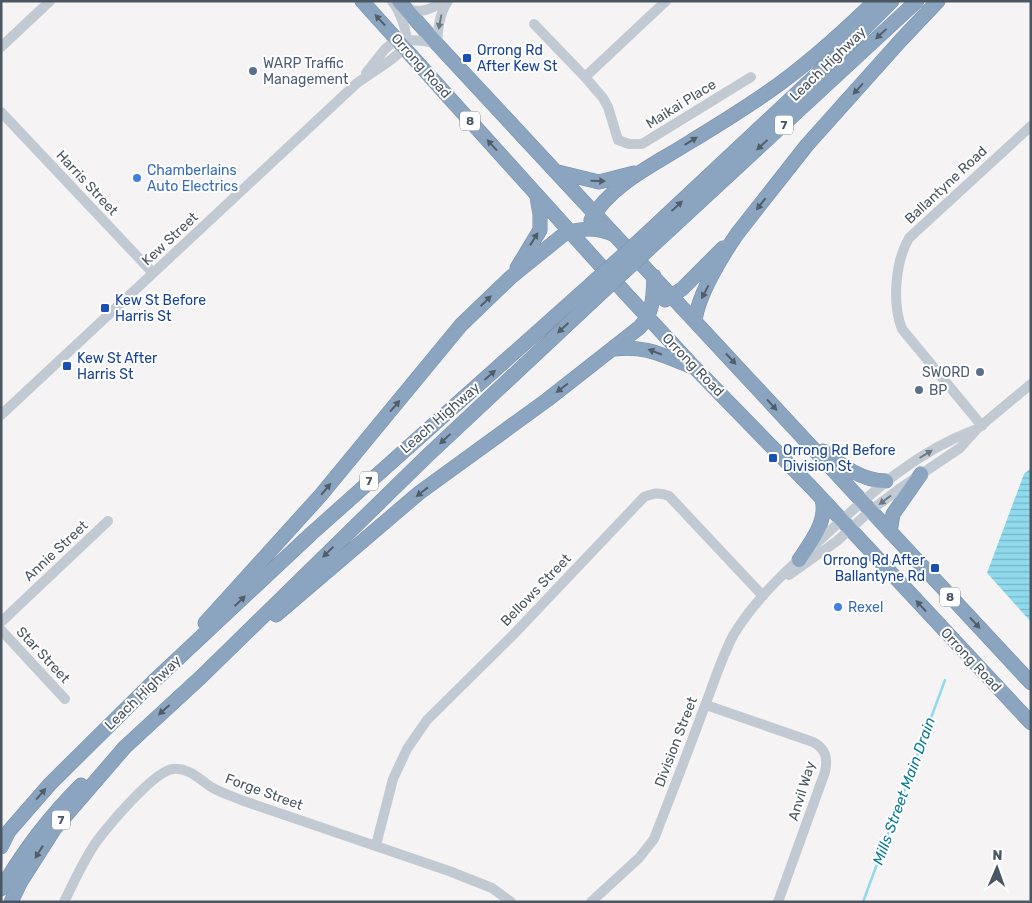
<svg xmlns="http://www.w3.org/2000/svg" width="1032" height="903" font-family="Rubik,sans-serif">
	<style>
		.water { fill: url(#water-rules) }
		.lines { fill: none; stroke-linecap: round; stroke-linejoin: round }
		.stream { stroke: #90daee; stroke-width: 2.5 }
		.highway-casing { stroke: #7690ad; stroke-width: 15 }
		.minor { stroke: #c1cad2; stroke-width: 10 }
		.highway { stroke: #8ba5c1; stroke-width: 14 }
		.highway-bridge-casing { stroke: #7690ad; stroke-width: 15; stroke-linecap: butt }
		.highway-bridge { stroke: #8ba5c1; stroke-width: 14 }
		.oneway { fill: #505e6b }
		.oneway2 { fill: #6e7983 }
		.transit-dot { fill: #1a4fb4; stroke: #fff; stroke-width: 2 }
		.service-dot { fill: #5c6f8a; stroke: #fff; stroke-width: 2 }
		.shop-dot { fill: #3f7fe0; stroke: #fff; stroke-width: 2 }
		.labels { text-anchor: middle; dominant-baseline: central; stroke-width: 4; stroke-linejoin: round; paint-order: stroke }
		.shield { fill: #fff; stroke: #808990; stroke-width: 1 }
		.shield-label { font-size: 12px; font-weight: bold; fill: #4a5661 }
		.transit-label { font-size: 14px; fill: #164399; stroke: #fff; text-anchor: start }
		.service-label { font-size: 14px; fill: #4e5e75; stroke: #fff; text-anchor: start }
		.street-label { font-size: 14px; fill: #4a5661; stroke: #fff }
		.shop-label { font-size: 14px; fill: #366cbe; stroke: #fff; text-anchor: start }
		.water-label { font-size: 15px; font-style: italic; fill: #0c7c9b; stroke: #fff }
	</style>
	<defs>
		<pattern id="water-rules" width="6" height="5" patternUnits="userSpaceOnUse" patternTransform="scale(1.25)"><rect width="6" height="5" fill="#90daee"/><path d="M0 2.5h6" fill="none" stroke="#78b4c4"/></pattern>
	</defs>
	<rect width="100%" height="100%" fill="#f5f3f3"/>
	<path class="water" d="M1031,468V622L987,573L1024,474Z"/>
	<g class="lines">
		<path class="stream" d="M863,902L945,680"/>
		<defs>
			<path id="highway" d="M362,1L628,296L695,368L811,487L1031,723
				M399,1L437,44L1031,683
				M558,172L599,182L634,173
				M591,220C609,186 653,165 685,145C713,128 741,111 768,92C807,65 841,34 875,1
				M641,239L845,48L892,1
				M650,248L917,1
				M517,268L540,230V214L537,197
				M665,300L682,289L723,248
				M695,321C698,295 722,256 737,234L807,145L901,40L938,1
				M614,349C645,345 662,355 690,366
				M823,451C841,465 862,481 886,481
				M890,532L893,514L921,474
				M799,560C811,542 828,521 822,499
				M276,615L419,493L547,400L640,327C654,311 653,297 654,276
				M205,623L320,496L461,325L511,277L563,235C581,227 597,227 615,235
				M1,847L9,831L50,784L153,682L311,534L590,285
				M1,889C25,849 48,818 81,785
				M11,902L20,883L55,828L125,747L201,677L426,457L599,295"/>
		</defs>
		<use href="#highway" class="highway-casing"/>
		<path class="minor" d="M406,9C422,13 430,10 444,1
			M534,24L585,77L603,98L608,107L618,140L629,144H642L751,77
			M1,47L50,1
			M366,73L385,49L397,39L424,41L437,44C438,29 439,14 448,1
			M585,77L666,1
			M1,112L153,273
			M1,415L357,83C367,76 400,56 405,46C410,35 399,10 392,1
			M982,426L902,329C892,304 895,262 909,238L1031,126
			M789,575L837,541L870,511L899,489L960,448L977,429L1031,384
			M1,622L108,521
			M1,630L65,699
			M706,705L813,742C826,749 828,758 825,772L778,902
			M376,845L393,779L407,749L427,720L513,635L644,497C654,493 659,492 669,496L763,596
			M64,902C74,882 84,859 97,841C109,825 154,771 173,769C189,767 200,780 213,788C221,793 232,796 241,800L449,871L492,888L511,902
			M591,902L639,858L654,839C671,795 688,752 704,708C714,683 721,658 734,634C755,599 790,567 821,539C870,494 914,452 977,429"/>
		<use href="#highway" class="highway"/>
		<defs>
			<path id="highway-bridge" d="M590,285L641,239
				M599,295L650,248"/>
		</defs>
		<use href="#highway-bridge" class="highway-bridge-casing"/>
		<use href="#highway-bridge" class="highway-bridge"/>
	</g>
	<defs><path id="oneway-solid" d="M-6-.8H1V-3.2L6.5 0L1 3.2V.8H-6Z" transform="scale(1.25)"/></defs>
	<g class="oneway">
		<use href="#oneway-solid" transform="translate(380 20) rotate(-133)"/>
		<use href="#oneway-solid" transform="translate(881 34) rotate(137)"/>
		<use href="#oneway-solid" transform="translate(858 89) rotate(132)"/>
		<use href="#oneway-solid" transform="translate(691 141) rotate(-31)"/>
		<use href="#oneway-solid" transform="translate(492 145) rotate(-132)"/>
		<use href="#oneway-solid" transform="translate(762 145) rotate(137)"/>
		<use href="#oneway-solid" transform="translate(598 181) rotate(2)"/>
		<use href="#oneway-solid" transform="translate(761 204) rotate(128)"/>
		<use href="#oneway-solid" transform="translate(677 206) rotate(-43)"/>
		<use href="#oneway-solid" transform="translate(534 239) rotate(-58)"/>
		<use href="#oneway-solid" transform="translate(705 292) rotate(118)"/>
		<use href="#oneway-solid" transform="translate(486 301) rotate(-44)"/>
		<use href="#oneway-solid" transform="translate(563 328) rotate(137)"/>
		<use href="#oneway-solid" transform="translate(655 352) rotate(-159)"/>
		<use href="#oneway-solid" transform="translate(731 359) rotate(47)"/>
		<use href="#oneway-solid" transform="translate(490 375) rotate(-41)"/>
		<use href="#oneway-solid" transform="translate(562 388) rotate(143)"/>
		<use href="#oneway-solid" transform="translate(772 405) rotate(48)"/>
		<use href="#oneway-solid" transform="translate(395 406) rotate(-49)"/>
		<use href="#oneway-solid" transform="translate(445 439) rotate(137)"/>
		<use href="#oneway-solid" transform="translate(326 489) rotate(-50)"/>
		<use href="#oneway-solid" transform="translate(422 492) rotate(142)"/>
		<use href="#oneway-solid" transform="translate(328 552) rotate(136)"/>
		<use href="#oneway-solid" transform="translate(240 601) rotate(-44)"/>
		<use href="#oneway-solid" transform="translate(921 606) rotate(-133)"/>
		<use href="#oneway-solid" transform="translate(975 623) rotate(47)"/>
		<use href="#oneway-solid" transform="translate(164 710) rotate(138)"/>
		<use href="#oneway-solid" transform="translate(41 794) rotate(-49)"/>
		<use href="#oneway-solid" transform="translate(39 852) rotate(122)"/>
	</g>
	<g class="oneway2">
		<use href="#oneway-solid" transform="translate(440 22) rotate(101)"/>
		<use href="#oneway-solid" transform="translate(926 454) rotate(-32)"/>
		<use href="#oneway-solid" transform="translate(885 500) rotate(143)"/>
	</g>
	<g class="transit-dot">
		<rect x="462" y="53" width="10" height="10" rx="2.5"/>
		<rect x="100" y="303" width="10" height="10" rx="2.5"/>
		<rect x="62" y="361" width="10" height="10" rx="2.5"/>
		<rect x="768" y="453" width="10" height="10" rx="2.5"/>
		<rect x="930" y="563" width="10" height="10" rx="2.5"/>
	</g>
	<g class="service-dot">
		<circle cx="253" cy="71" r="5"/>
		<circle cx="980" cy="372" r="5"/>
		<circle cx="919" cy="390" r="5"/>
	</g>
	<g class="shop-dot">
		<circle cx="137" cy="178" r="5"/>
		<circle cx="838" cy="607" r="5"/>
	</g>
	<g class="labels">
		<g class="shield">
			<rect x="460" y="111.5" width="20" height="19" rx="4"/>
			<rect x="775" y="115.5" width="18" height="19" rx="4"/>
			<rect x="360" y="471.5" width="18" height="19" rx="4"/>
			<rect x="940" y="587.5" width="20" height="19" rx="4"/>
			<rect x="52" y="810.5" width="18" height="19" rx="4"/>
		</g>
		<g class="shield-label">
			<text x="470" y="121">8</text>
			<text x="784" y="125">7</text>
			<text x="369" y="481">7</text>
			<text x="950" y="597">8</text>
			<text x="61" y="820">7</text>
		</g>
		<g class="transit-label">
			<text x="477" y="50">Orrong Rd<tspan x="477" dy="16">After Kew St</tspan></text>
			<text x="115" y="300">Kew St Before<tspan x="115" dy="16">Harris St</tspan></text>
			<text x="77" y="358">Kew St After<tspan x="77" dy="16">Harris St</tspan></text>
			<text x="783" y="450">Orrong Rd Before<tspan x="783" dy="16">Division St</tspan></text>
			<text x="925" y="560" text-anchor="end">Orrong Rd After<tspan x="925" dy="16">Ballantyne Rd</tspan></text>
		</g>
		<g class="service-label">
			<text x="263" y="63">WARP Traffic<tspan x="263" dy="16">Management</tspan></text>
			<text x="970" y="372" text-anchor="end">SWORD</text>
			<text x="929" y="390">BP</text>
		</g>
		<g class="street-label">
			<text transform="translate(828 64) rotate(-44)">Leach Highway</text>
			<text transform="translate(421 66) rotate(48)">Orrong Road</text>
			<text transform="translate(681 104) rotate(-32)">Maikai Place</text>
			<text transform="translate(87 183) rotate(47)">Harris Street</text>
			<text transform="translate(946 185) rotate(-43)">Ballantyne Road</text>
			<text transform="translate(170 239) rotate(-43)">Kew Street</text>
			<text transform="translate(693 365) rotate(46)">Orrong Road</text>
			<text transform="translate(440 418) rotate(-41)">Leach Highway</text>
			<text transform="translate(56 551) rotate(-43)">Annie Street</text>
			<text transform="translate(536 590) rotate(-46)">Bellows Street</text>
			<text transform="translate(43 655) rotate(47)">Star Street</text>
			<text transform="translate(971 660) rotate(47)">Orrong Road</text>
			<text transform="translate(143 693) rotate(-44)">Leach Highway</text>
			<text transform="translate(676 742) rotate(-69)">Division Street</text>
			<text transform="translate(802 791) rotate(-73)">Anvil Way</text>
			<text transform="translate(264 792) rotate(20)">Forge Street</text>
		</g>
		<g class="shop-label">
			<text x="147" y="170">Chamberlains<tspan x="147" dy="16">Auto Electrics</tspan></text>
			<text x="848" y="607">Rexel</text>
		</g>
		<g class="water-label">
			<text transform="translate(904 791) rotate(-70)">Mills Street Main Drain</text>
		</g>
	</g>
	<rect width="1032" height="903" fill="none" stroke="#4a5661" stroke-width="5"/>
	<g transform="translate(997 868) rotate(2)" stroke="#ffffff" stroke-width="4" paint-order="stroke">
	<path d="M0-4L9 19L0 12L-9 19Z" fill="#4a5661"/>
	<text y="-8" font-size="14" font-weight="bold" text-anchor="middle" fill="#4a5661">N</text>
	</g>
</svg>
